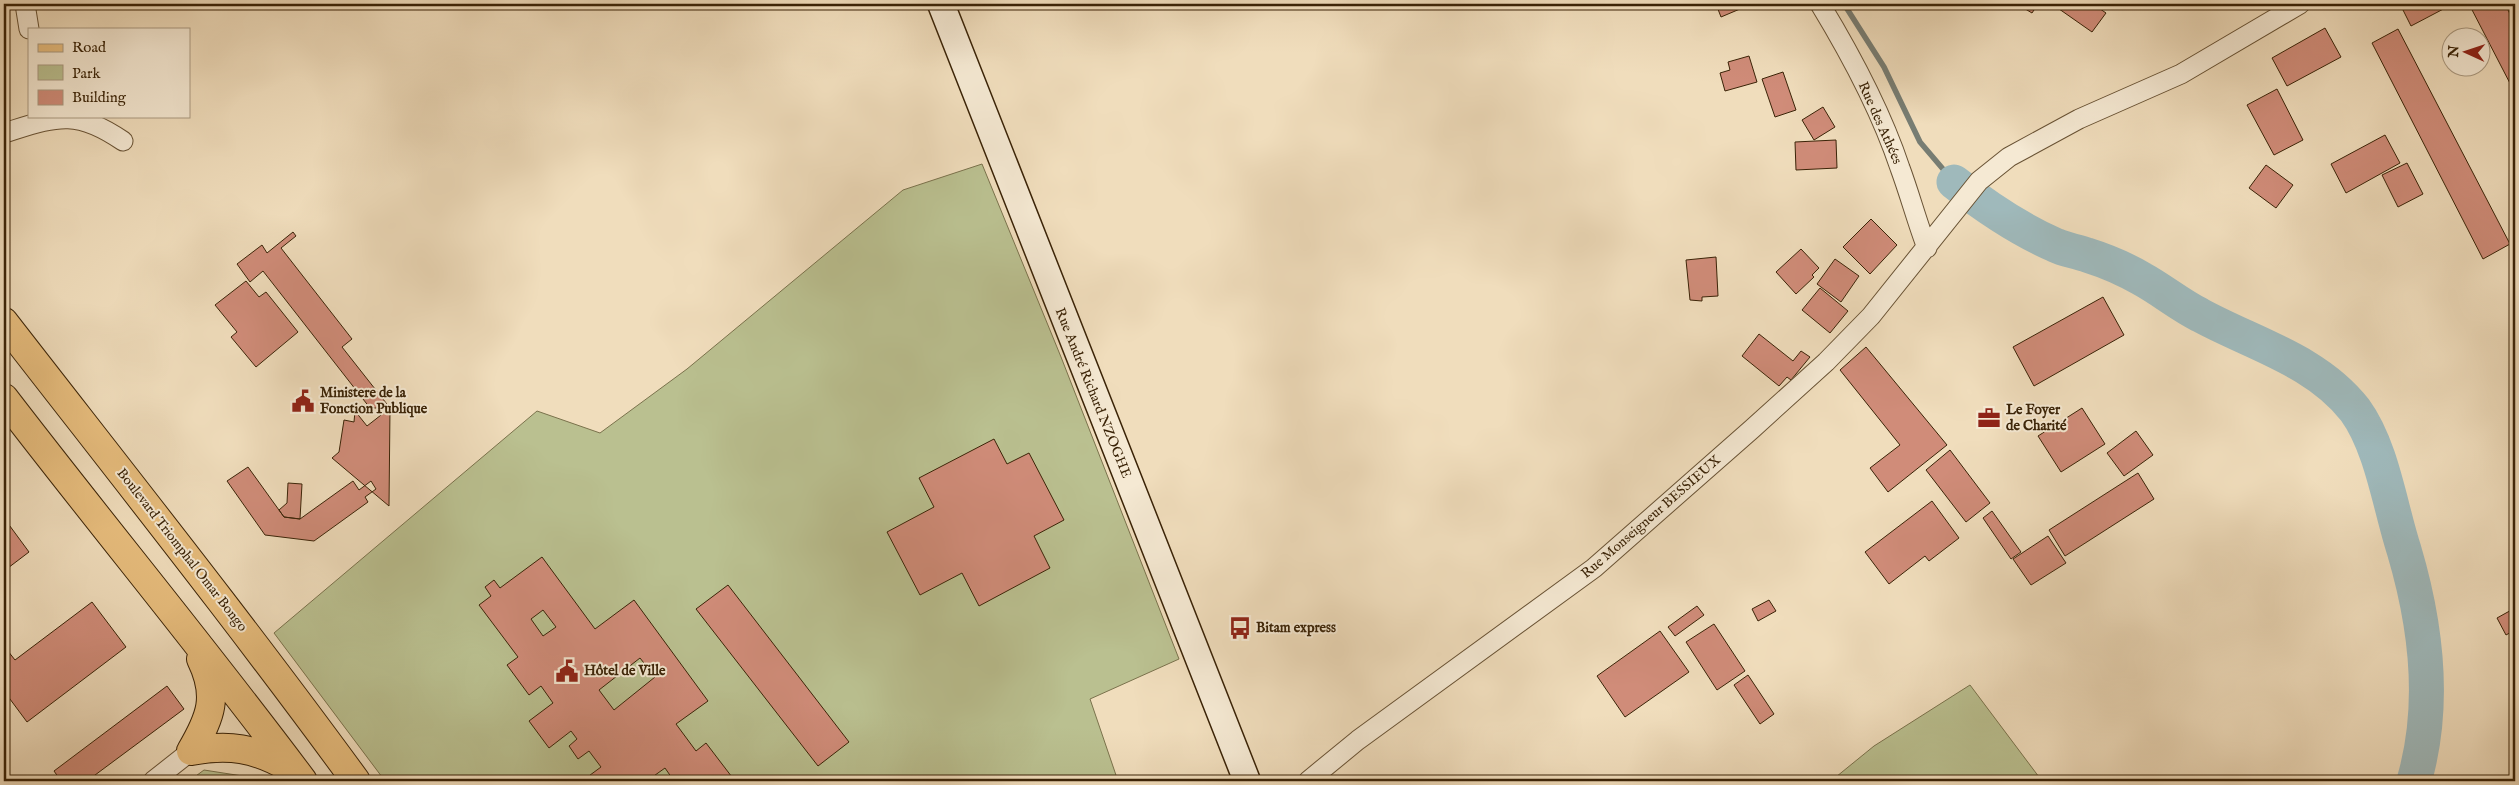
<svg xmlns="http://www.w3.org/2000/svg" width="2519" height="785" font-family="'IM FELL English',serif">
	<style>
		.green { fill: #bac090; stroke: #7a724c }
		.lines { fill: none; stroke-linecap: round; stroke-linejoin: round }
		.stream { stroke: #777d73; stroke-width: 5.5 }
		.river { stroke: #9fb9bb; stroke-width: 35 }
		.building { fill: #d08c79; stroke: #3a2307; fill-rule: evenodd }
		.street-casing { stroke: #685234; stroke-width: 21 }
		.secondary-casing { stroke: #3a2307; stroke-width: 29 }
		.primary-casing { stroke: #3a2307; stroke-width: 30 }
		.street { stroke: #f5e9d3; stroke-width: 19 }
		.secondary { stroke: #f5e9d3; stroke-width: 26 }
		.primary { stroke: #e8be7e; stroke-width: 28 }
		.labels { text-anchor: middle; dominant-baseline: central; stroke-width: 4; stroke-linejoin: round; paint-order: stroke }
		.street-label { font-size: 14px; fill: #3a2307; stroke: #f5e9d3 }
		.poi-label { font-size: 14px; font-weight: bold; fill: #3a2307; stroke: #f5e9d3; text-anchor: start }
	</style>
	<rect width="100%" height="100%" fill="#f0ddbc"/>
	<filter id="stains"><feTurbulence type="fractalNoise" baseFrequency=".004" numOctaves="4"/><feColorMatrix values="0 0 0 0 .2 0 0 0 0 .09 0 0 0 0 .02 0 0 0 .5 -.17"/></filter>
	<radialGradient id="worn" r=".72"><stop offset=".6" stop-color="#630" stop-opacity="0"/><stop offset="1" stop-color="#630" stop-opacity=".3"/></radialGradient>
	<path class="green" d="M982,164L1061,357L1179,659L1090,699L1118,781H385L274,633L537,411L600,433L687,369L903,190Z
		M1970,685L2042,781H1831L1874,746Z
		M204,770L249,777L253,781H189Z"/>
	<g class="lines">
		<path class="stream" d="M1844,4L1884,67L1920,142L1954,182"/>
		<path class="river" d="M1954,182C1986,207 2018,229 2055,245C2065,250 2077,251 2087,255C2106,261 2125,269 2142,279C2162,290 2180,305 2200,315C2253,344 2316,360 2355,410C2382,447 2390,507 2404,550C2426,624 2436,706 2414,781"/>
	</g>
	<path class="building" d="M1716,4H1746L1747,6L1721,17Z
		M2017,4H2038L2032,13Z
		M2052,4H2093L2106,13L2092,32Z
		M2400,4H2450L2451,5L2411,26Z
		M2469,4H2505L2515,24V93Z
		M2325,28L2341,57L2287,86L2272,58Z
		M2398,29L2510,244L2483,259L2372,43Z
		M1749,56L1757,82L1725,91L1720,73L1730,70L1728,62Z
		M1783,72L1796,110L1775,117L1762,79Z
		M2277,89L2303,140L2274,155L2247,105Z
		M1823,107L1835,127L1814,140L1802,120Z
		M2385,135L2400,163L2346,193L2331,164Z
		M1836,140L1837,168L1796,170L1795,142Z
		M2407,163L2423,194L2398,207L2382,175Z
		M2266,165L2293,185L2276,208L2249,188Z
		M1871,219L1897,245L1870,274L1843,247Z
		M293,232L296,236L281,248L352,339L342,347L390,408H370L263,271L250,282L237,264L262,245L267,253Z
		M1801,249L1819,268L1812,275L1814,277L1796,294L1776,272Z
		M1716,257L1718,296L1702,297V301L1690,300L1686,260Z
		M1835,259L1859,276L1841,302L1817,284Z
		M246,281L259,297L266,292L298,332L256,367L231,337L237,332L215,305Z
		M1820,288L1848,311L1830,333L1802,310Z
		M2103,297L2124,335L2034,386L2013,347Z
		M1759,334L1793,361L1801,351L1810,357L1791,380L1787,377L1779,386L1742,356Z
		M1866,347L1947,445L1888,492L1870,468L1900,445L1840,370Z
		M390,408L389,506L332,458L339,452L344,420L354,422L355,411L367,426Z
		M2082,408L2105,444L2061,472L2038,436Z
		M2136,431L2153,455L2124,476L2107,453Z
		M994,439L1007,464L1029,453L1064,520L1034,536L1050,568L979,606L962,573L920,595L887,532L934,507L919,478Z
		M1950,450L1990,503L1966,522L1926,470Z
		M248,467L284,517L300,519L353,481L359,490L371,481L376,489L365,497L368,502L314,541L265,535L227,481Z
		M2138,473L2154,499L2065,556L2049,530Z
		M288,483L302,484L300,519L284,517L279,510L287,503Z
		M1932,501L1959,538L1929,561L1925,556L1889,584L1865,552Z
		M1992,511L2021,552L2011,559L1983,518Z
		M4,518L29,552L4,571Z
		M2048,536L2066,563L2031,585L2013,559Z
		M542,557L595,629L634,600L708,701L676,724L696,751L706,743L735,781H674L665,768L651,778L653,781H582L601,767L589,751L578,759L569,746L577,739L571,731L549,748L529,721L553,703L541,686L529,695L507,665L518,657L479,605L491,596L485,587L494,580L500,588ZM543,610L556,627L543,636L531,619ZM640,658L655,677L614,710L599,690Z
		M728,585L849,742L818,766L696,609Z
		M1769,600L1776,611L1758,621L1752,609Z
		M92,602L126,647L27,722L4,691V646L15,660Z
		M1697,606L1704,615L1675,636L1668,627Z
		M2515,608V630L2506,635L2497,618Z
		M1714,624L1745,671L1717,690L1686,642Z
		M1660,631L1689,672L1625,717L1597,676Z
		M1748,675L1774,714L1760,724L1734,685Z
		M167,686L184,709L87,781H61L54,771Z
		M4,764L12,781H4Z"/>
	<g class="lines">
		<defs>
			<path id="street" d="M25,4L29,29
				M1820,4C1851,55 1881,111 1900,168C1910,195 1917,222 1927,248
				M4,133C56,117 75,108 123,141
				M153,781L191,751
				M1308,781L1358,740L1594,568L1752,429L1826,362L1871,316L1979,181L2009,157L2079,119L2181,74L2300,4"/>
			<path id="secondary" d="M941,4L1247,781"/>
			<path id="primary" d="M4,322C122,474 242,625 356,781
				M4,398C103,527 206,651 303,781
				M191,751C211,717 219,696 201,659
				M191,751C229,744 255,748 288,767"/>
		</defs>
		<use href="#street" class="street-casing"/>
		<use href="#secondary" class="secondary-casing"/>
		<use href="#primary" class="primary-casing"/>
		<use href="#street" class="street"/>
		<use href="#secondary" class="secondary"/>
		<use href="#primary" class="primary"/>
	</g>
	<defs>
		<symbol id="civic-bare" viewBox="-9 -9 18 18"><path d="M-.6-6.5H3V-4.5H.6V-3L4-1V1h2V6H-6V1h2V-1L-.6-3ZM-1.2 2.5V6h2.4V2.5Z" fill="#8f2418" stroke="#f5e9d3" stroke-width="2.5" paint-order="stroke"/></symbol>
		<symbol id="office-bare" viewBox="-9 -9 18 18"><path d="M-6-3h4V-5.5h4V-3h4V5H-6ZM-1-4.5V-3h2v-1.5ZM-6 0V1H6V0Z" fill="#8f2418" stroke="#f5e9d3" stroke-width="2.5" paint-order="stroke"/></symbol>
		<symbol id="bus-bare" viewBox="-9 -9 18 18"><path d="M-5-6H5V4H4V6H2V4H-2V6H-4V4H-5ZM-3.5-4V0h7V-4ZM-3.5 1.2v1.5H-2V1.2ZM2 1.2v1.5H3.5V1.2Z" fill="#8f2418" stroke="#f5e9d3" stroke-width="2.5" paint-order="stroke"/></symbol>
	</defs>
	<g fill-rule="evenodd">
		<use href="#civic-bare" x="287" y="385" width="32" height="32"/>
		<use href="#office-bare" x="1973" y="402" width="32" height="32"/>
		<use href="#bus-bare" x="1224" y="612" width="32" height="32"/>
		<use href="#civic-bare" x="551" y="655" width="32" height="32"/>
	</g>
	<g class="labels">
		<g class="street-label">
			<text transform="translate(1880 123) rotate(66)">Rue des Athées</text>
			<text transform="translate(1093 393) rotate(68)">Rue André Richard NZOGHE</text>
			<text transform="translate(1651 517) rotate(-41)">Rue Monseigneur BESSIEUX</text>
			<text transform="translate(182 550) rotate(52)">Boulevard Triomphal Omar Bongo</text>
		</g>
		<g class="poi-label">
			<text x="320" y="393">Ministere de la<tspan x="320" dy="16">Fonction Publique</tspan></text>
			<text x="2006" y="410">Le Foyer<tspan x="2006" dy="16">de Charité</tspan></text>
			<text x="1256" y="628">Bitam express</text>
			<text x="584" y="671">Hôtel de Ville</text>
		</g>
	</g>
	<rect width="2519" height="785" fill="none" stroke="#f0ddbc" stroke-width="20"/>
	<rect x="5" y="5" width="2509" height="775" fill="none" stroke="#3a2307" stroke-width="2.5"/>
	<rect x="10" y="10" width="2499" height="765" fill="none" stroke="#3a2307"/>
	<rect x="28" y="28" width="162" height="90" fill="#f5e9d3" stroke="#aa9a81"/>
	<rect x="38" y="44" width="25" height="8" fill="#e8be7e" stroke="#aa9a81"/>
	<text x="72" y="52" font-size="15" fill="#3a2307">Road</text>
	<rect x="38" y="65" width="25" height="15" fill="#bac090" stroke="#aa9a81"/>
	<text x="72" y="78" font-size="15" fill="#3a2307">Park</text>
	<rect x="38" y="90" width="25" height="15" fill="#d08c79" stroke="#aa9a81"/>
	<text x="72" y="102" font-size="15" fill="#3a2307">Building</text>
	<g transform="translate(2466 52) rotate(273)"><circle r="24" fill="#f5e9d3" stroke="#aa9a81"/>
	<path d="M0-4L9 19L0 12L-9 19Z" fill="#8f2418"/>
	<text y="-8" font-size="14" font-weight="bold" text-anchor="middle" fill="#3a2307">N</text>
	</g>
	<rect width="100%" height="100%" filter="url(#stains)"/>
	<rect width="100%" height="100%" fill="url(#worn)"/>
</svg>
